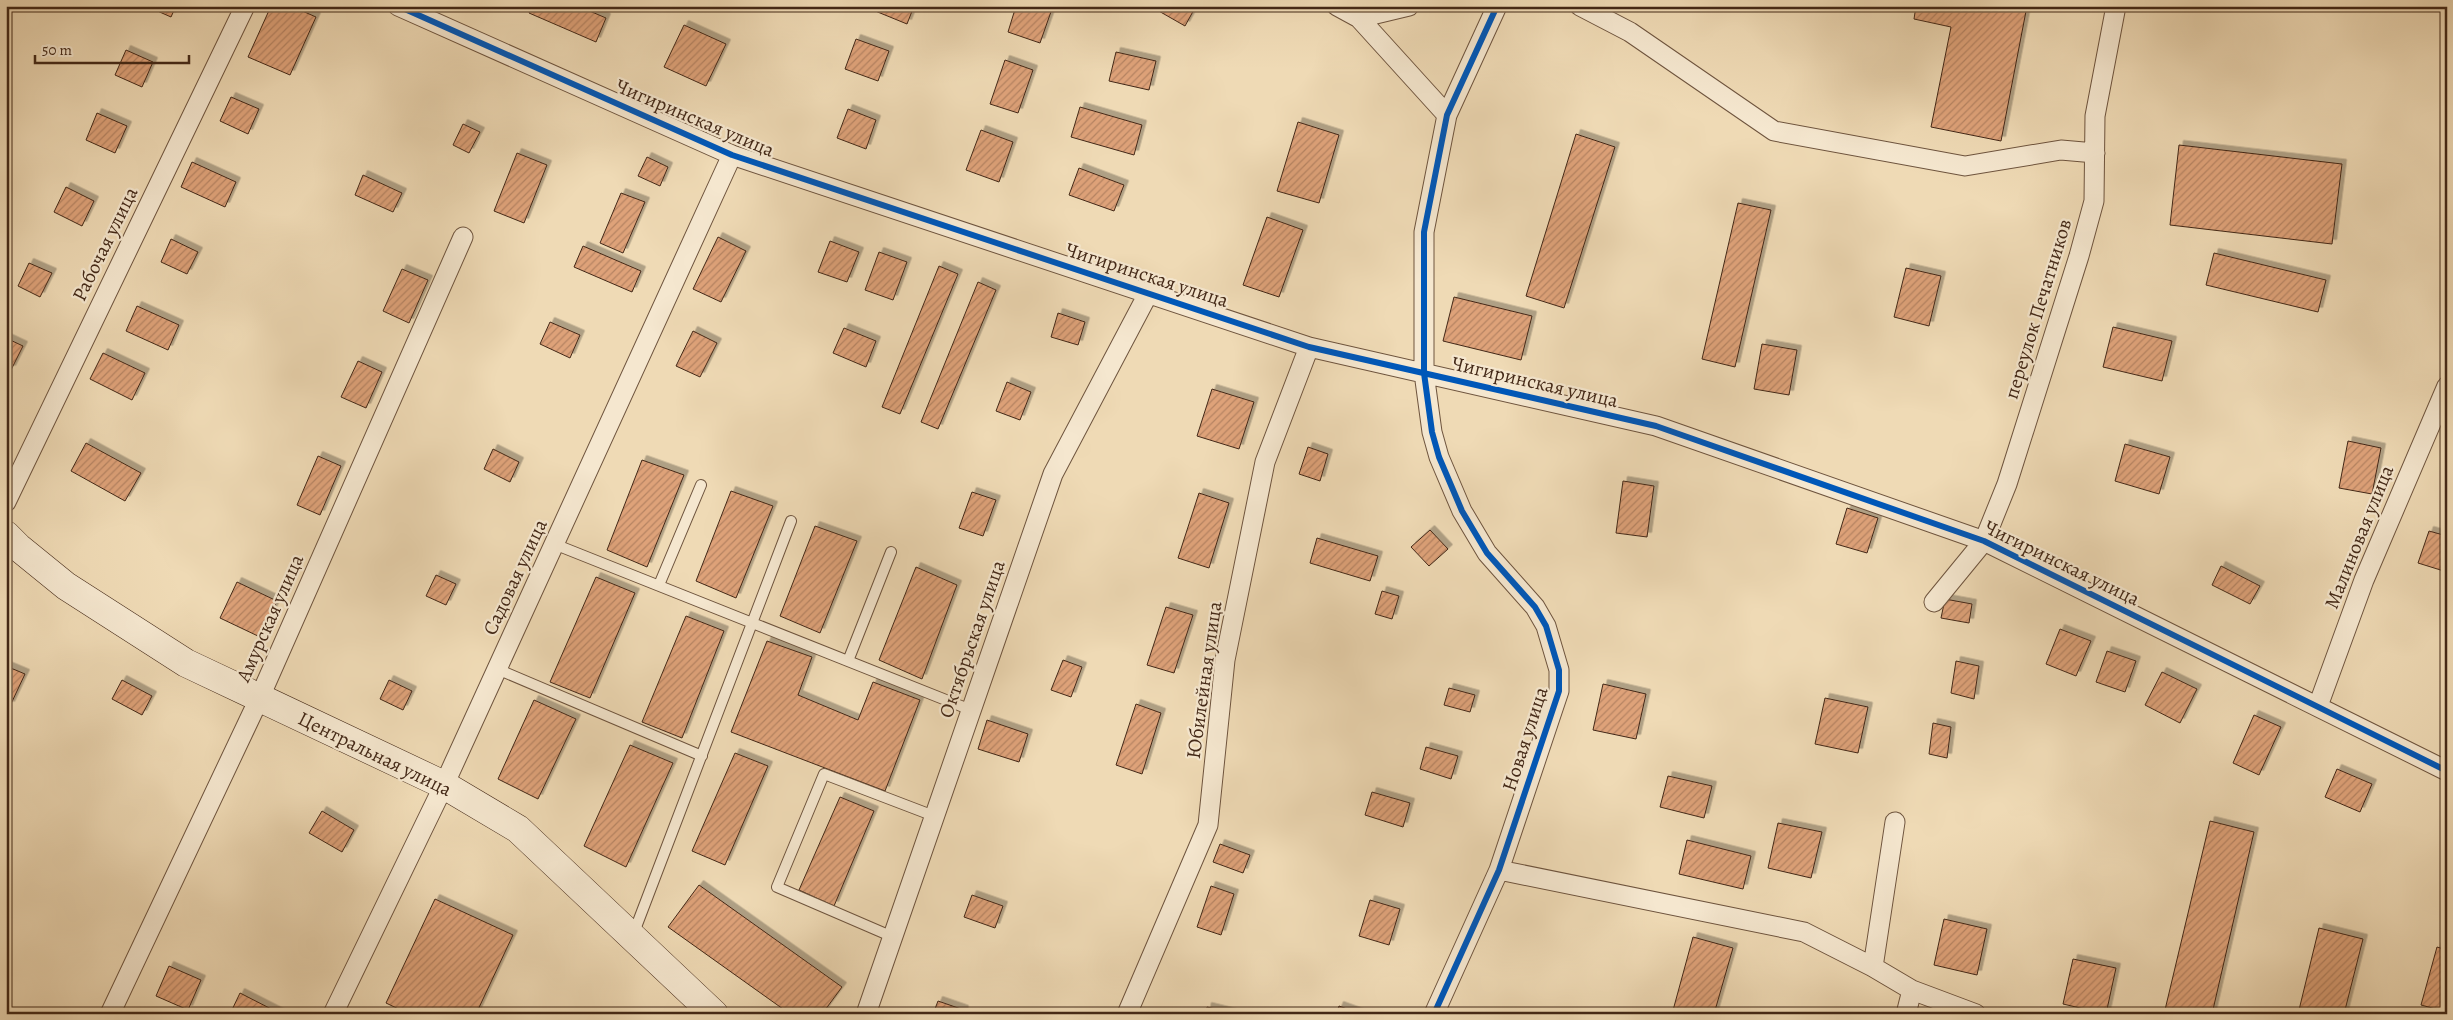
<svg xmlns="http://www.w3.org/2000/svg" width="2453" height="1020" font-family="Alegreya,serif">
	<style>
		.building { fill: url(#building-hatch); stroke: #432817; filter: url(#shadow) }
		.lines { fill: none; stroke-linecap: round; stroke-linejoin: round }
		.lane-casing { stroke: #6e543e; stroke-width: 12 }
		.street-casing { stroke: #6e543e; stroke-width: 21 }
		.secondary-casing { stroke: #432817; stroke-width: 29 }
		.lane { stroke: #f5e7cf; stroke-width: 10 }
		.street { stroke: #f5e7cf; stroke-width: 19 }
		.secondary { stroke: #f5e7cf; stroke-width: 28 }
		.cycleway-casing { stroke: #f5e7cf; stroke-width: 9 }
		.cycleway { stroke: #0057b8; stroke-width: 6 }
		.labels { text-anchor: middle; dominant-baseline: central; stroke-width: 4.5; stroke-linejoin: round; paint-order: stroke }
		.street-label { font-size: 20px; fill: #432817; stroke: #f5e7cf }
	</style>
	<defs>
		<pattern id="building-hatch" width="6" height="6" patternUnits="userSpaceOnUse" patternTransform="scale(1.25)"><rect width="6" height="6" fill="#dea279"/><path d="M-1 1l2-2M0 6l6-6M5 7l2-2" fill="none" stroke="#b68462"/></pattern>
		<filter id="shadow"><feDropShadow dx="4.5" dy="-4.5" stdDeviation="0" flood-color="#0004"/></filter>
	</defs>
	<rect width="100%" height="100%" fill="#efdab5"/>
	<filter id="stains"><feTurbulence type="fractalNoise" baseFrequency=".004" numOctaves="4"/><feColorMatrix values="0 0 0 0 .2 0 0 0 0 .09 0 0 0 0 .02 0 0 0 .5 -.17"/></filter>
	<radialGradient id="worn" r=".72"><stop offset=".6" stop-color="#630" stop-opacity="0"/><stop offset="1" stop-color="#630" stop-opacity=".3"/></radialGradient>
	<path class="building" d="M146,6H176L171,17Z
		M271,6H291L316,17L290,75L248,57Z
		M532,6H578L606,18L596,42L529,13Z
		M863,6H914L907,24Z
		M1016,6H1053L1040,43L1008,32Z
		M1150,6H1196L1185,26Z
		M1916,6H2027L2001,141L1931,127L1951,27L1914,19Z
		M684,25L726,44L706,86L664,67Z
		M856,39L889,51L878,81L845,69Z
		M126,50L153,62L142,87L115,75Z
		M1116,52L1156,61L1149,90L1109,81Z
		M1005,60L1033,70L1018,113L990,104Z
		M231,97L259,109L248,134L220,121Z
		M1080,107L1142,125L1134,155L1071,137Z
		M848,109L876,120L866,149L837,138Z
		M97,113L127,126L115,153L86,140Z
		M1298,122L1339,135L1319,203L1277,191Z
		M463,124L480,132L469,153L453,145Z
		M981,130L1013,142L999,182L966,170Z
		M1576,134L1615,147L1564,308L1526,296Z
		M2179,145L2342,164L2332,244L2170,225Z
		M517,153L547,165L524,223L494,211Z
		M647,157L668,167L660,186L638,176Z
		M192,162L236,182L225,207L181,187Z
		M1079,168L1124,185L1114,211L1069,195Z
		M363,175L402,193L393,212L355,195Z
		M66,187L94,201L82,226L54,212Z
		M621,193L645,202L623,253L600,243Z
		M1738,203L1771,210L1735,367L1702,359Z
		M1267,217L1303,230L1279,297L1243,285Z
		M718,237L746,251L721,302L693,289Z
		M171,239L198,252L187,274L161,262Z
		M830,241L859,252L847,282L818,272Z
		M583,246L641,271L632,292L574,267Z
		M879,252L907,262L893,300L865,290Z
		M2214,253L2326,280L2318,312L2206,285Z
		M29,263L52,273L40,297L18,286Z
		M939,266L958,274L900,414L882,407Z
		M1906,268L1941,276L1929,326L1894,317Z
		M402,269L428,280L409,323L383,311Z
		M978,282L996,290L938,429L921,422Z
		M1454,297L1532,316L1521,360L1443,341Z
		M137,306L179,325L168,350L126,331Z
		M1058,313L1085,322L1078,345L1051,337Z
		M550,322L580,335L570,358L540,344Z
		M2113,327L2172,341L2162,381L2103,367Z
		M844,328L876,341L866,367L833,353Z
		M693,331L717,343L700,377L676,366Z
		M6,338L23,346L11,370L6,368Z
		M1762,344L1797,350L1789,395L1754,389Z
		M103,353L145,373L132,400L90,379Z
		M358,361L382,372L366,408L341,397Z
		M1007,382L1031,392L1020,420L996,411Z
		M1212,389L1254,402L1239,449L1197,436Z
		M2348,441L2381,448L2372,494L2339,488Z
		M86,443L141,473L125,501L71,471Z
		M2125,444L2170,457L2159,494L2115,481Z
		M1308,447L1328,454L1320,481L1299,474Z
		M493,449L519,462L510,482L484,469Z
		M318,456L341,466L320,515L297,505Z
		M642,460L684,475L647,567L607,550Z
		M1623,481L1654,486L1647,537L1616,533Z
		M731,491L773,506L736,598L696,581Z
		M972,492L996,500L983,536L959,528Z
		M1199,493L1229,503L1209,568L1178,558Z
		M1847,508L1878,518L1867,553L1836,544Z
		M815,526L857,541L820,633L780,616Z
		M1430,530L1448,549L1429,566L1411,547Z
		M2429,531L2447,536V572L2418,563Z
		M1317,538L1378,556L1370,581L1310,563Z
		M2221,566L2260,586L2250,604L2212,585Z
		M916,567L957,585L922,679L879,660Z
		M436,575L456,584L446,605L426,596Z
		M596,577L635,593L590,698L550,682Z
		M237,582L277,601L260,637L220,618Z
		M1382,591L1399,596L1392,619L1375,614Z
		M1945,599L1972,604L1969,623L1941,618Z
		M1166,607L1193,615L1174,673L1147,665Z
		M686,616L724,631L682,738L642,722Z
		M2060,629L2091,641L2076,676L2046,664Z
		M767,641L812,657L798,695L858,720L873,682L920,700L885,791L731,732Z
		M2107,651L2136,661L2125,692L2096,682Z
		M1063,660L1082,667L1071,697L1051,690Z
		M1956,661L1979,666L1974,699L1951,693Z
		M6,666L25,674L10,706L6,704Z
		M2162,672L2197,689L2180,723L2145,705Z
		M122,680L152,696L142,715L112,699Z
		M389,680L412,691L403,710L380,699Z
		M1603,684L1646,694L1636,739L1593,730Z
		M1449,688L1475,695L1470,712L1444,705Z
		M1825,698L1868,707L1858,753L1815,744Z
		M534,700L576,719L538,799L498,779Z
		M1136,704L1161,713L1142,774L1116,765Z
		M2254,715L2281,727L2259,775L2233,763Z
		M987,720L1028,734L1019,762L978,749Z
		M1933,723L1951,727L1947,758L1929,754Z
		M630,745L673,763L626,867L584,846Z
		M1426,747L1458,756L1451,779L1420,769Z
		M735,753L768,766L725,865L692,851Z
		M2337,769L2372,784L2360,812L2325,797Z
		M1668,776L1712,786L1704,818L1660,807Z
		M1372,792L1410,803L1403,827L1365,815Z
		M840,797L874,811L834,906L799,890Z
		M322,811L354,830L342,852L309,833Z
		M2210,821L2254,832L2212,1014H2164Z
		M1778,823L1822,832L1811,878L1768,868Z
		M1687,840L1751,856L1743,889L1679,874Z
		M1220,844L1250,855L1243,873L1213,862Z
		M699,885L842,987L822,1014H790L668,927Z
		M1211,886L1234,894L1221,935L1197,927Z
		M972,895L1003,906L995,928L964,917Z
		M435,899L513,935L476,1014H409L386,1003Z
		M1370,900L1400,909L1389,945L1359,936Z
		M1944,919L1987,929L1977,975L1934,965Z
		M2319,928L2363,939L2344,1014H2298Z
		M1693,937L1733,948L1714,1014H1672Z
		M2437,947L2447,950V1012L2421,1005Z
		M2073,959L2116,968L2106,1014L2063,1004Z
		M169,966L201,980L188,1010L156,996Z
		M240,993L281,1014H230Z
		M938,1001L964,1010L963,1014H933Z
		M1339,1006L1361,1014H1336Z
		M1207,1007L1235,1014H1206Z"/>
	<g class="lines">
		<defs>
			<path id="lane" d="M554,544L971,710
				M659,585L701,485
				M848,661L891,552
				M497,669L702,756
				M633,935L791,521
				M893,937L777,887L824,774L934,816"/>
			<path id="street" d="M398,6L732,155L1309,347L1656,426L1984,541L2447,771
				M1337,6L1359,18L1409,6
				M1580,6L1630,32L1774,131L1965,166L2061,150L2095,153
				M1359,18L1447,115
				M6,502L245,6
				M1934,602L1984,541L2007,484L2079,256L2094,201L2095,116L2116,6
				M2318,706L2364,580L2447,386
				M1499,870L1804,932L1873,967L1912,990L1976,1014
				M1873,967L1895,822
				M110,1014L259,699L463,237
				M333,1014L444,785L732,155
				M866,1014L1053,474L1149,292
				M1127,1014L1208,825L1225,660L1265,462L1309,347
				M1434,1014L1499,870L1559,691V670L1546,626L1535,607L1487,553L1462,511L1439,457L1432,432L1424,373V232L1447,115L1497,6
				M1906,1014L1912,990"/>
			<path id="secondary" d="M6,535L18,547L66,586L186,663L444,785L518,829L714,1014"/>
		</defs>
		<use href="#lane" class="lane-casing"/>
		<use href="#street" class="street-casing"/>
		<use href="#secondary" class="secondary-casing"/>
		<use href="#lane" class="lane"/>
		<use href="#street" class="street"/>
		<use href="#secondary" class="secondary"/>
		<defs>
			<path id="cycleway" d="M398,6L732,155L1309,347L1656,426L1984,541L2447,771
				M1434,1014L1499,870L1559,691V670L1546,626L1535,607L1487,553L1462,511L1439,457L1432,432L1424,373V232L1447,115L1497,6"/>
		</defs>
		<use href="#cycleway" class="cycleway-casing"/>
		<use href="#cycleway" class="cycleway"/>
	</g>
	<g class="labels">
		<g class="street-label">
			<text transform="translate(695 118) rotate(23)">Чигиринская улица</text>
			<text transform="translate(105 244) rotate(-64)">Рабочая улица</text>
			<text transform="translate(1147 275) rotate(18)">Чигиринская улица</text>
			<text transform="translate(2038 309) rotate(-73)">переулок Печатников</text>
			<text transform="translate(1535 382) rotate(13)">Чигиринская улица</text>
			<text transform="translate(2359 537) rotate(-68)">Малиновая улица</text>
			<text transform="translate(2062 563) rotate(26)">Чигиринская улица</text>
			<text transform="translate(515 577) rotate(-65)">Садовая улица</text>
			<text transform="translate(270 618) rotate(-66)">Амурская улица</text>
			<text transform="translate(972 639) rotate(-71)">Октябрьская улица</text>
			<text transform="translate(1204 680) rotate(-82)">Юбилейная улица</text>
			<text transform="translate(1525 739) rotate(-72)">Новая улица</text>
			<text transform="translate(375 754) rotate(26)">Центральная улица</text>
		</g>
	</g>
	<rect width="2453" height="1020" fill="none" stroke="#efdab5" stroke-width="25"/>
	<rect x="8" y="8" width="2438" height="1005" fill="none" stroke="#432817" stroke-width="2.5"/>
	<rect x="12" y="12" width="2428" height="995" fill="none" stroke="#432817"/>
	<path d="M35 55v8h154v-8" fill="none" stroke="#432817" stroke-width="2.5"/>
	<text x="42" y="55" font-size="15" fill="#432817" stroke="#f5e7cf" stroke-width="4" paint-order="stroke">50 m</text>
	<rect width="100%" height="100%" filter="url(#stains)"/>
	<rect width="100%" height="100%" fill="url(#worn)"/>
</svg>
